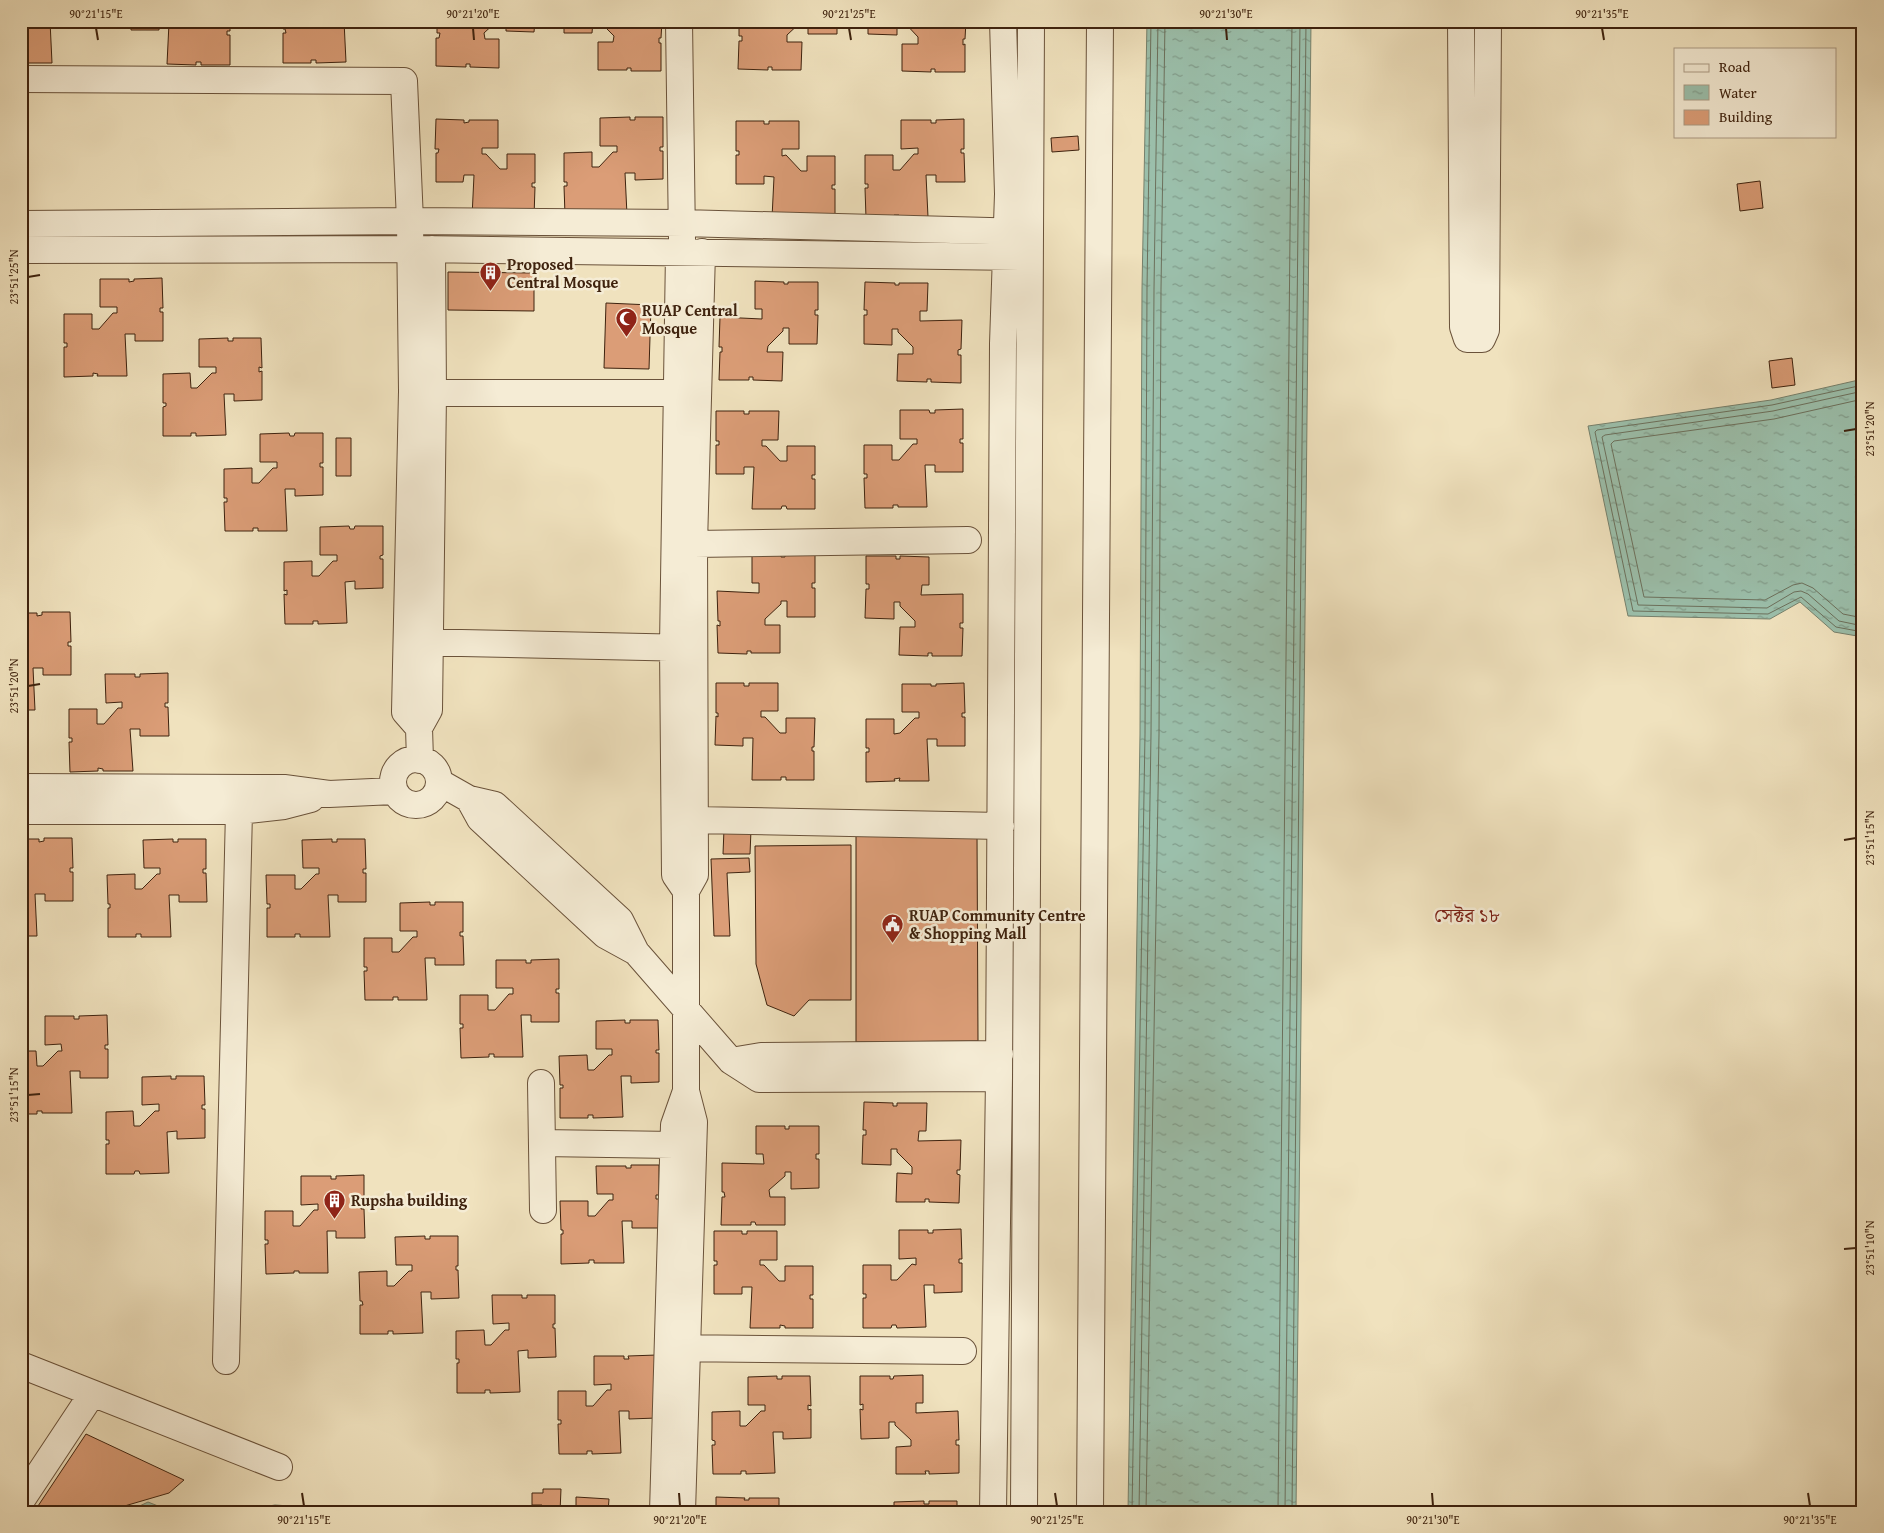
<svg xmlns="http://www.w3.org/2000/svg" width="1884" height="1533" font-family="'Gentium Book Plus','Noto Serif Bengali',serif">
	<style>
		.water { fill: url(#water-ripples); stroke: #76806c }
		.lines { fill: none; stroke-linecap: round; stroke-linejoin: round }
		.shore { stroke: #6c705c; stroke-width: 1 }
		.building { fill: #db9d77; stroke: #3e220e }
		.minor-casing { stroke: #6a523a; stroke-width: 28 }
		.minor { stroke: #f5ecd5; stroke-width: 26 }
		.ticks { fill: none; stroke: #3e220e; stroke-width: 2 }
		.labels { text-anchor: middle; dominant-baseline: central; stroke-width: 5; stroke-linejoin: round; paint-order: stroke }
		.poi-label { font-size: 16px; font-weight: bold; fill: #3e220e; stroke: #f5ecd5; text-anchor: start }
		.quarter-label { font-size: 19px; fill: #7a1f14; stroke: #f5ecd5 }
		.neatline { fill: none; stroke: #3e220e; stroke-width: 2 }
		.ticks-label { font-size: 12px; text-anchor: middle; fill: #3e220e }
	</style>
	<defs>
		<pattern id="water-ripples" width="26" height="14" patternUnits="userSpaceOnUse" patternTransform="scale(1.25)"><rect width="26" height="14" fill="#9bbfab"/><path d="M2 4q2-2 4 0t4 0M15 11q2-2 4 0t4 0" fill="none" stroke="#809b8a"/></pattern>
	</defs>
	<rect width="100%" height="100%" fill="#f0e2be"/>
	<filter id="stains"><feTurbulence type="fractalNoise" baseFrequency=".004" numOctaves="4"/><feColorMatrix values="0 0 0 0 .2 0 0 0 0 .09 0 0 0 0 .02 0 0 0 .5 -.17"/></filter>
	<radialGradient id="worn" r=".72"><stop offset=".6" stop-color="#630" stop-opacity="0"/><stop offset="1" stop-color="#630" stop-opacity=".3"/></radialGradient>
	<path class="water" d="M1147,21H1311L1296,1512H1128L1140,734L1142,289Z
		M1863,379V637L1834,632L1800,602L1770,619L1628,616L1588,426L1771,400Z
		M148,1502L173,1512H127Z
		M275,1505L334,1509L341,1512H232Z"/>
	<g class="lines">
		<path class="shore" d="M1863,385L1772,405L1597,430L1595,432L1633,611L1768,614L1801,597L1836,627L1863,632
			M1863,391L1773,411L1605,435L1602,437L1638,605L1767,608L1794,592L1801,591L1808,594L1839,621L1863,626
			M1863,399L1774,419L1614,441L1611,444L1644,597L1765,600L1793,585L1802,583L1813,588L1843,614L1863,618
			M1132,1512L1145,734L1147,289L1151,21
			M1139,1512L1151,734L1154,289L1158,21
			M1146,1512L1159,734L1161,289L1165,21
			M1278,1512L1292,21
			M1285,1512L1300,21
			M1292,1512L1306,21"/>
	</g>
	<path class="building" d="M21,21H52H50L52,63H23Z
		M60,21H88V28H60Z
		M131,21H230V31H227V35H230V65H201V62H196V65L167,64L169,23H159V30H131Z
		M282,21H344L346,62L316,63V60H311V63H283V33H286L285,29H283Z
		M354,21H382V27L354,28Z
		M437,21H497L484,33L485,39H499V68L470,67V64H466V67L436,66V38H439L440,33H437Z
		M506,21H535L534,32L506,31Z
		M564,21H593L592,33H564Z
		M599,21H662L661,38H659V43H661V71H631V68H627V70H598V42H613L614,36Z
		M739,21H802L787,35V42H802L801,70H772V67H768V70L738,69L739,41H742V36H739Z
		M808,21H837V34H808Z
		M868,21H897V35L868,34Z
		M903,21H966L965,39H963V45L965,44V72H935V69H931V72L902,71V44H918V37Z
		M630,117V120H635V117H663V147H660V151H663V179L635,180V173H625L627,215H565L564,186H567V182H564V153L592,152V167H599L613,152H617V146H600V118Z
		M436,119L464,120V123L469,122V120H498V148H482V154H486L500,169H507V154H535V183H532V187H535L534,217H472L474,175H464L463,182H436V153H438L439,149H435Z
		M964,119V149H961V153H964L965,182H936V175H926L928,217H899V215H894V217L866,218L865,188H868V184H865V155H893V170H900L914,154H918V148L901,149V120H931V123H936V120Z
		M736,121H764V124H769V121H799V149H782V156L786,155L801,171H807V156H835V185H832V189H835V219L772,218L774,177L764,176V184H736V155H739V151H736Z
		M1078,136L1079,150L1052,152L1051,138Z
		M1760,181L1763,208L1740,211L1737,184Z
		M448,272L534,273V311L448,310Z
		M162,278L163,308H160V312H163V341H135V334H125L127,376H97L98,374L93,373V376L64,377V347H67V343H64V314H92V329H99L113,313H117V307H100V279H129V282L134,281V279Z
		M755,281L784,282V284H788V282H818V310H815V315H818L817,344H789V328H783V331L768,346L767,352H783L782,381L753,380V377H749V380H719L720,352H722V347H719L720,317L762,319V309H755Z
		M865,282L895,283V285H899V283H928L927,311H920V321L962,320L961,349L958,350V355H961V383L931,382V379H927V382L897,381L898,354H913V347L898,332V329H892V345L864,344V315H867V310H864Z
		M606,303L651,305L649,369L604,368Z
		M228,338V341H233V338H261L262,368L259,367V372L262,371V400L234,401V394H224L226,435L196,436V433H191V436H163V407L166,406V403H163V374L190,373L191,388H197L212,373H216V367H199V339Z
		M1792,358L1795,385L1772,388L1769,361Z
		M963,409V439H960V443H963V472H935V465H925L927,507H898V505H893V508H865L864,478H867V474H864V445H892V460H899L913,444H917V439H900V410H929L930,413H935V410Z
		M716,411H744V414H749V411H779L778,440H762V446H766L780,461H787V446H815V475H812V479H815V509H787L786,506H782L781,509H752L754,467H744V474H716V445H719V441H716Z
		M289,433L290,436H294L295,433H323V463H320V467H323V495L295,496V489H285L287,531H258V528H253V531H225L224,502H227V498H224V469L252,468V483H259L273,468H277V462H260V434Z
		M336,438H351V476H336Z
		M349,526L350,529H354L355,526H383V555L380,556V559H383V588L355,589V581L345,582L347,623L318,624V621H313V624H285L284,594L287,595V590L284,591V562L312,561V576H319L333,561H337V555H320V527Z
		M752,555H781V557H785V555H815V583H812V588H815V617H787V601H781V604L765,619V625H780V653H751V651H747V654L718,653L717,625L720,626V621H718L717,591L759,593V583H752Z
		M866,556H896V559H900V556L929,557V585H922L921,595L963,594V623H960V628H963L962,656H932V653H928V656L899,655L900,627H915V621L900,606V602H894V619L865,618L866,589H869V584H866Z
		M42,612H70L71,642H68V646H71V675H43V668H33L35,710H21V647H24V641H21V613H37V616L42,615Z
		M168,673V703H165V707H168L169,736H140V729H130L133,771H103V769L98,768V771L70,772L69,742H72V738H69V709H97V724H104L118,708H122V702L106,703L105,674H135V677H140V674Z
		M716,683H744V686H749V683H778V711H761V717H765L780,733H786V718H815L814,747H812V751H814V780H786V777H781V780H752L753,738H743V746L715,745L716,716L718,717V713H716Z
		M964,683L965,713H962V717H965V746H937V739H927L929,781H899L900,778L894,779L895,781L866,782V752H869V748H866V719H894V734L900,733L915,718H919V712H902V684H931V686H936V684Z
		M724,829L751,830L750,854H723Z
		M856,833H977L978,1041L856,1042Z
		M44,838H72L73,868H70V872H73V901H45V894H35L37,936H21V875L27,873V867H21V839H39V842L44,841Z
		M173,839V842H178V839H206V869H203V873H206L207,902H179V895H169L171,937H141V934H136V937H108V908H110V904H108L107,875L135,874V889H142L157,874H160V868H144L143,840Z
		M332,839V842H337V839H365L366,869H363V873H366V902H338V895H328L330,937H300V934H295V937H267V908H270V904H267L266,875H295V889H301L316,874H319V868H303L302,840Z
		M851,845V1000H809L794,1016L767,1005L756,964L755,846Z
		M749,858L750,872L727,873L730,936H714L711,859Z
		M430,902V905H435V902H463V932H460V936H463L464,965H435V958H425L427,1000H398V997H393V1000H365L364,971H367V967H364V938H392V952H399L413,937H417V931H400V903Z
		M559,959V989H556V993H559V1022H531V1015H521L523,1057H494V1054H489V1057L461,1058L460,1028H463V1024H460V995H488V1010H495L509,994H513V988H496V960H526V963H531V960Z
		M107,1015L108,1045H105V1049H108V1078H80V1071H70L72,1113H42V1111H37V1114H21V1051H36L37,1066H43L58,1051H62L61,1044L45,1045V1016H74V1019H79V1016Z
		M625,1020V1023H630V1020H658L659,1050H656V1053H659V1082L631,1083V1076H621L623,1117L593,1118V1115H588V1118H560V1088H563V1085H560L559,1056L587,1055L588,1070H594L609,1055H612V1049H596V1021Z
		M171,1076V1079H176V1076H204L205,1105H202V1109H205V1138L177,1139V1131L167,1132L169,1173L140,1174L139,1171H135L134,1174H106V1144H109V1140H106V1112L133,1111L134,1126H140L155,1111H159V1104L142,1105V1077Z
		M864,1102L893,1103V1106H897V1103H927L926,1131H919L918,1141L961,1140L960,1170H957V1174L960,1175L959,1203L929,1202V1199H925V1202H896L897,1173L912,1174V1167L897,1152V1149H891V1165L862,1164L863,1135H866V1130H863Z
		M756,1126H785V1129H789V1126H819V1154H816V1159H819V1188L791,1189V1172H785V1176L769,1190L770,1197H785V1225H756L755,1222H751V1225H721L722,1197H725L724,1192H722V1163L764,1164L763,1154H756Z
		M631,1165H659V1195H656V1199H659L660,1228H632V1221H622L624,1263H594V1260H589V1263L561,1264V1234H563V1230H561L560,1201H588V1216H595L609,1200H613V1194H597L596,1166H626V1168H631Z
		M364,1175V1205H361V1209H364L365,1238H336V1231H327L328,1273H299V1271H294V1273L266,1274L265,1244H268V1240H265V1211H293V1226H300L314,1210H318V1204L301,1205V1176H331V1179H336V1176Z
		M961,1229L962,1259H959V1263H962V1292L934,1293V1285H924L926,1327L897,1328L896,1325H892L891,1328H863V1298H866V1294H863V1265H891V1280H897L912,1264L916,1265V1258L899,1259V1230H928V1233H933V1230Z
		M714,1231H742V1234H747V1231H777V1260H760V1265H764L779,1281H785V1266H813V1295H810V1299H813V1328H785V1326L780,1325V1328H750L752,1287H742V1294H714V1265H717V1261H714Z
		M425,1236V1239H430V1236H458V1266H456V1270H458L459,1298L431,1299V1292H421L423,1333L393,1334V1331H388V1334H360V1305H363L362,1301H360L359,1272L387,1271V1286H394L409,1271H412V1265H396L395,1237Z
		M492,1295H522V1298H527V1295H555V1324H553V1328H555L556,1357L528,1358V1350L518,1351L520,1392L490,1393V1390H485V1393H457V1363H459V1359H456V1331L484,1330L485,1345H491L505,1330H509V1323L493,1324Z
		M657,1355V1418L629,1419V1411H619L621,1453L592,1454V1451H587V1454H559L558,1424H561V1420H558V1391H586V1406H593L607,1390H611V1384L594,1385V1356H624V1359H629L628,1356Z
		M923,1375V1403H916V1413L958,1411L959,1440H956V1445H959V1473L929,1474V1471H925L926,1474H896V1447L911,1446V1440L895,1425V1422H889V1438L861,1439L860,1409L863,1410V1404L860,1405V1376H890V1379H893L894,1376Z
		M777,1376V1379H782V1376H810L811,1406L808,1405V1410L811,1409V1438L783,1439V1432H773L775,1473L746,1474V1471H741V1474H713L712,1445H715V1441L712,1440V1412L740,1411V1426H746L761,1411H765V1405H748V1377Z
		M86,1434L184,1480L169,1493L104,1512H34Z
		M543,1489H561L560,1512H542V1505H532V1493H543Z
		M576,1497L609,1499L608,1512H576Z
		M716,1497L745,1498L744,1500H749V1498H779V1512H716Z
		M924,1501V1504H929V1501H957V1512H894V1502Z"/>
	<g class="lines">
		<defs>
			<path id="minor" d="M679,21L682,240
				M1461,21L1463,327L1467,339H1482L1486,330L1488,21
				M21,79L404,81L410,221L412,391L405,712L419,728
				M21,224L410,221L682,223L1025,232
				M21,250L416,249L1025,257
				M679,252L673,646L675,875L686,891
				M416,391L433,393H694
				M694,544L968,540
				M413,642L691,648
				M393 782a23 23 0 1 1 46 0a23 23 0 1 1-46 0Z
				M420,760L419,728L429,710L433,393L432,249
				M439,782L469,799L495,805L620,920L636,952L731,1061L759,1079L999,1078
				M21,787L284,788L329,794L394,791
				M469,799L480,819L605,935L636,952
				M21,811H239L284,806L311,799
				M694,820L1001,826
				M731,1061L761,1056L1000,1054
				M541,1083L543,1210
				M542,1143L674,1145
				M669,1348L963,1351
				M226,1361L239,811
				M21,1365L279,1467
				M21,1501L92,1394
				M663,1512L674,1125L686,1091
				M682,1512L694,1122L686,1091V891L695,875L694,544L702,252
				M993,1512L999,1078L1003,344L1008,194L1003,21
				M1024,1512L1031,21
				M1090,1512L1100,21"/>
		</defs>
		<use href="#minor" class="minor-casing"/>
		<use href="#minor" class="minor"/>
	</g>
	<path class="ticks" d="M96,28L98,40M473,28L474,40M849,28L851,40M1226,28L1227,40M1602,28L1604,40M28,277L40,275M1844,431L1856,429M28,686L40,684M1844,840L1856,838M28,1095L40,1094M1844,1249L1856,1248M302,1493L304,1506M679,1493L680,1506M1055,1493L1057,1506M1432,1493L1433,1506M1808,1493L1810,1506"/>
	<defs>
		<symbol id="building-pin" viewBox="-11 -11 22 30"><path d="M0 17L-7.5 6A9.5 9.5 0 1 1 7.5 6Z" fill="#8f2418" stroke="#f5ecd5"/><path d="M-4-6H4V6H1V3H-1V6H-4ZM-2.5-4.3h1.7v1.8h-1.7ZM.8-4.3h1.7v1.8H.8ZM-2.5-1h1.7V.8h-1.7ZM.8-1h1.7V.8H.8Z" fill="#fff"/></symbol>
		<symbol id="mosque-pin" viewBox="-11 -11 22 30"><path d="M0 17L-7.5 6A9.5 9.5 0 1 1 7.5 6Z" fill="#8f2418" stroke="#f5ecd5"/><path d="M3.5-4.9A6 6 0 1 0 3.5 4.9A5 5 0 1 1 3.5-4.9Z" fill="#fff"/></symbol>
		<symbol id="civic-pin" viewBox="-11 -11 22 30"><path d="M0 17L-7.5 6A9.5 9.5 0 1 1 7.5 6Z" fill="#8f2418" stroke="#f5ecd5"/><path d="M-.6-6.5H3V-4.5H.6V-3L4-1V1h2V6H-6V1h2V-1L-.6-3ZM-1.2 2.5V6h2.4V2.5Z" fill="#fff"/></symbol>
	</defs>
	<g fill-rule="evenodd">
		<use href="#building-pin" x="478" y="260" width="25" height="34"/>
		<use href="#mosque-pin" x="614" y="306" width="25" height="34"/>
		<use href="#civic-pin" x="880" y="912" width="25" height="34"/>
		<use href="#building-pin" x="322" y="1188" width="25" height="34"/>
	</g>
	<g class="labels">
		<g class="poi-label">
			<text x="507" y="264">Proposed<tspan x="507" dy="18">Central Mosque</tspan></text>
			<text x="642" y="310">RUAP Central<tspan x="642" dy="18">Mosque</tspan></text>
			<text x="909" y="915">RUAP Community Centre<tspan x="909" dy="18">&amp; Shopping Mall</tspan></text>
			<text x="351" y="1200">Rupsha building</text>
		</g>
		<g class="quarter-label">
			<text x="1467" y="915">সেক্টর ১৮</text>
		</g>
	</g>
	<rect width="1884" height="1533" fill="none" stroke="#f0e2be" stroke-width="55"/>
	<rect x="1674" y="48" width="162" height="90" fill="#f5ecd5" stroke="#ac9b85"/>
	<rect x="1684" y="64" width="25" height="8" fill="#f5ecd5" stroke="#ac9b85"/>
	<text x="1719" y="72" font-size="15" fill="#3e220e">Road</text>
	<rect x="1684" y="85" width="25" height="15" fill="url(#water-ripples)" stroke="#ac9b85"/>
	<text x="1719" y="98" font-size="15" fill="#3e220e">Water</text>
	<rect x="1684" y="110" width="25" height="15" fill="#db9d77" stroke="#ac9b85"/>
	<text x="1719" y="122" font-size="15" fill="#3e220e">Building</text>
	<rect x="28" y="28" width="1828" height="1478" class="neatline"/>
	<g class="ticks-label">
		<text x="96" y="18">90°21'15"E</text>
		<text x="473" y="18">90°21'20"E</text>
		<text x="849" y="18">90°21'25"E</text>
		<text x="1226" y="18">90°21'30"E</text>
		<text x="1602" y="18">90°21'35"E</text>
		<text transform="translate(14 277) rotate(-90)" y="4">23°51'25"N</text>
		<text transform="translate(1870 429) rotate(-90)" y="4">23°51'20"N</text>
		<text transform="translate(14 686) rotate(-90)" y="4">23°51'20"N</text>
		<text transform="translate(1870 838) rotate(-90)" y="4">23°51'15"N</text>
		<text transform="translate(14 1095) rotate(-90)" y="4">23°51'15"N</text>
		<text transform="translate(1870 1248) rotate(-90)" y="4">23°51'10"N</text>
		<text x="304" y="1524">90°21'15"E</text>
		<text x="680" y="1524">90°21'20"E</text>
		<text x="1057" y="1524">90°21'25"E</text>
		<text x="1433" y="1524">90°21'30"E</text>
		<text x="1810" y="1524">90°21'35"E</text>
	</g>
	<rect width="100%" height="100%" filter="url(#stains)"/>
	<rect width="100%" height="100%" fill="url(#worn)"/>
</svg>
